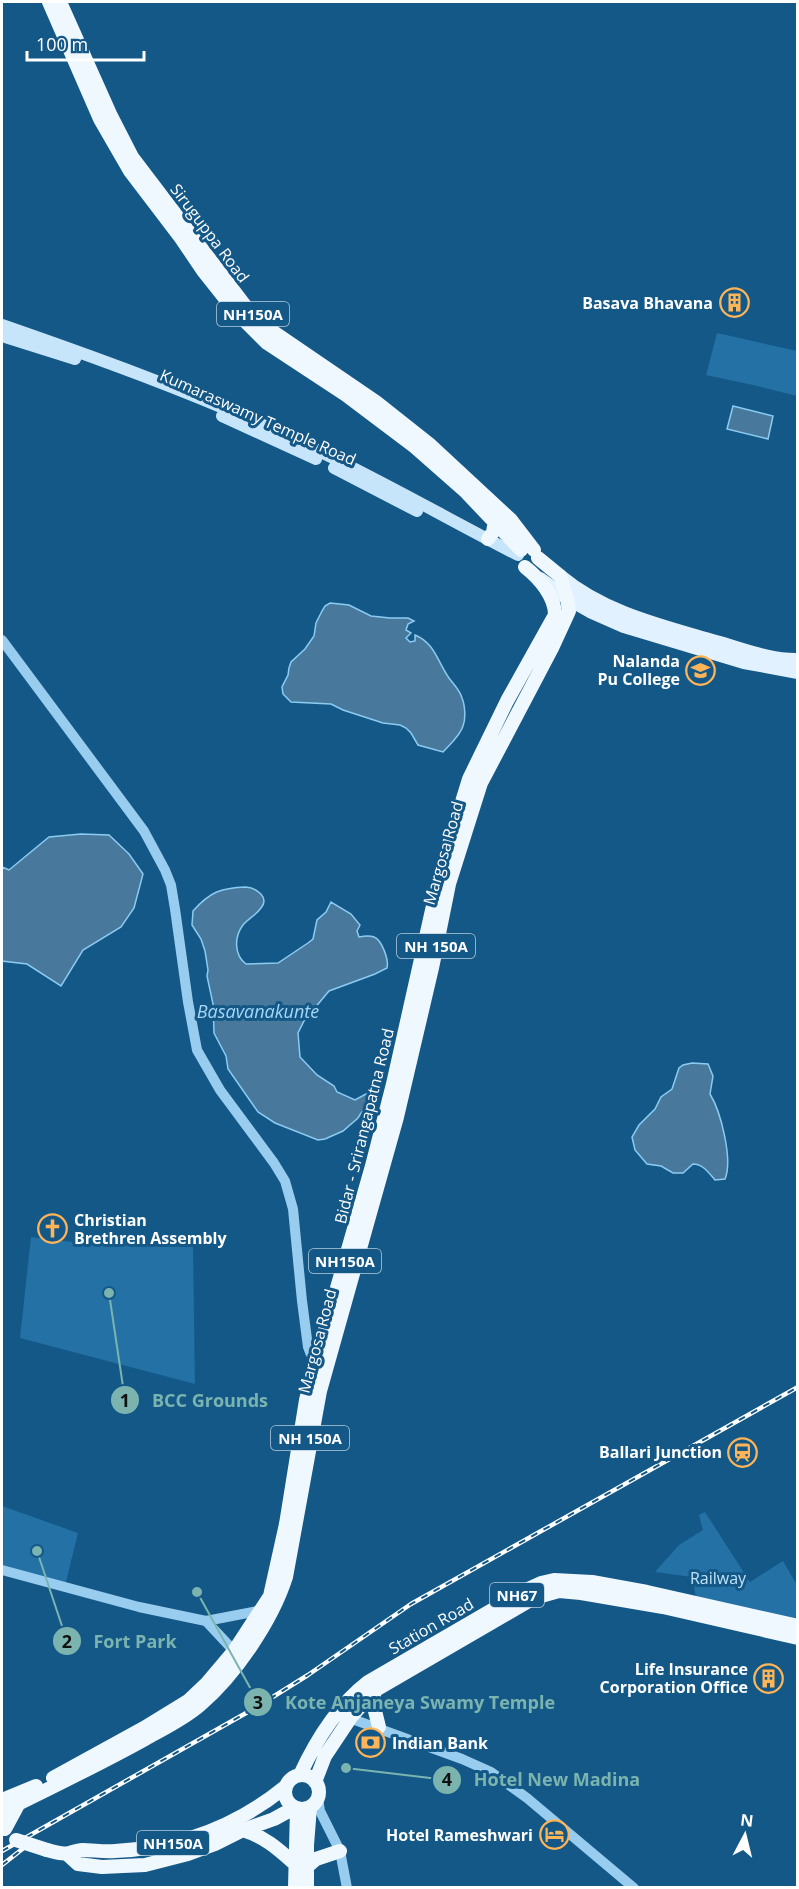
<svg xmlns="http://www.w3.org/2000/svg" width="799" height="1889" font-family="'Open Sans',sans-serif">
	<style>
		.green { fill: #2371a5 }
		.water { fill: #48799c; stroke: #8bcbf2; stroke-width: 1.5 }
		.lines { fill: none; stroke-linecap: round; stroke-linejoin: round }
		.tertiary { stroke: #99cdef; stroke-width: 10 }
		.secondary { stroke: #c7e5fa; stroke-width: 12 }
		.primary { stroke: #e1f1ff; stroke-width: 14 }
		.trunk { stroke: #f0f8ff; stroke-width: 14 }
		.rail-casing { stroke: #fff; stroke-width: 4.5 }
		.rail { stroke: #145887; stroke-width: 2; stroke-dasharray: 7; stroke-linecap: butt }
		.trunk-bridge { stroke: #f0f8ff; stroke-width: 14 }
		.labels { text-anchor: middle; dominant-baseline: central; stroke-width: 6; stroke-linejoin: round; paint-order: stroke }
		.shield { fill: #145887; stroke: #b8cddb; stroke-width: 1.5 }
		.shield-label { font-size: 15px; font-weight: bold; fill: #fff }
		.street-label { font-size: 16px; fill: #fff; stroke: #145887 }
		.poi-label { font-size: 16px; font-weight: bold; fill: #fff; stroke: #145887; text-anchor: end }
		.park-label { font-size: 16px; fill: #bfe3fb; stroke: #145887 }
		.water-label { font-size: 18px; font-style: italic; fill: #a5d6f6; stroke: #145887 }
		.leader { fill: none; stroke: #7bb4af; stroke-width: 2 }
		.callout-dot { fill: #7bb4af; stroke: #145887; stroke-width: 2 }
		.mark-label { font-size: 18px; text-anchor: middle; font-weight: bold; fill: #111 }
		.callout-label { font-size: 18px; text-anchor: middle; font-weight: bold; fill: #7bb4af; stroke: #145887; stroke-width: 6; stroke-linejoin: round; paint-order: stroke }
	</style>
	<rect width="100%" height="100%" fill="#145887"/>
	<path class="green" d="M717,333L797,351V396L753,385L706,375Z
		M31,1237L98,1245L193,1247L195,1384L20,1338Z
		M2,1506L78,1533L65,1586L2,1568Z
		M705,1512L750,1582L783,1561L797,1585V1621L697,1602L692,1577L655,1572L679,1545L703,1530L699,1515Z"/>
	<path class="water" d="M733,406L773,416L768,439L727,429Z
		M330,603L349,605L371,616L390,618H408L414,621L408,624L406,630L411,633L406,638L410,642L415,641V635C435,643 438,663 449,678C454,685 460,690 462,698C465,705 466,719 463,726C460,736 450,744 443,752L418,745L411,733L406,728L400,725L383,723L343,710L331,704L291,702L283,694L282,687L288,675L289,668L291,662L305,649L314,636L316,623L322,611L325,606Z
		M81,834L109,835L129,854L143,874L134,908L121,927L83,950L61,986L27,964L2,961V867L9,870L49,837Z
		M246,887C256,888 270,897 261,908C256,915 248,919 243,925C234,937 234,955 246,964L278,963L308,943L313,939L317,920L326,912L331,902L351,914L360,925L357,931L359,937C364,936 369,935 374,937C382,940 389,960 387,968L375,974L329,991L304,1021L298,1033L300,1057L317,1075L334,1086L337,1092L355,1100L366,1094L373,1093L371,1105L361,1113L358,1118L343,1131L325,1139L318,1140L275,1123L258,1112L228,1069L226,1056L214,1033L213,1004L207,976L208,970L205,951L201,939L192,925L193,911C210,892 220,888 246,887Z
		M692,1063L708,1064L713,1076L710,1094C721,1112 733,1160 725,1179L715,1180C709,1173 703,1164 693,1164L683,1173H673L661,1166L647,1164L635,1150L632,1137L639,1125L655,1109L661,1097L672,1089L679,1068L683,1065Z"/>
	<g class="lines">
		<path class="tertiary" d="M2,640L144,831L165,870L171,885L175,909L188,1002L197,1050L220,1090L274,1163L285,1181L293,1209L302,1301L308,1347C310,1354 313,1360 320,1362
			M2,1570L139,1607L206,1621L263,1610
			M206,1621L234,1651
			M344,1716L462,1759L491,1772L527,1798L634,1888
			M318,1798L320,1811L340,1851L347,1888"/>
		<path class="secondary" d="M2,325C97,358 191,392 283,434C363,470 440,515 518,555
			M2,336L75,359
			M222,416L316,459
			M334,468L417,511"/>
		<path class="primary" d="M560,576C604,613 662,626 716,642C742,649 771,661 798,660
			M540,579L567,598L590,611L624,626L744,662L798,672"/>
		<path class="trunk" d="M49,2L100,119L130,171L181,238L204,272L235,311L267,343L346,395L415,447L465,491L521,550
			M60,2L111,116L132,157L246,307L272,331L376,402L429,444L511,520L534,550
			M488,539L493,532L495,521
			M374,1691V1707L379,1727
			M285 1792a17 17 0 1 1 34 0a17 17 0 1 1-34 0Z
			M300,1775C316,1740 337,1706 368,1682L530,1588L541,1583L554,1580L592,1582L647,1592L798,1626
			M53,1778L144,1728L188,1701L207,1683L234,1651L270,1596L286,1524L306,1400L316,1361L372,1166L393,1084L441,870L469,779L507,701L555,615C555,596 539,578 525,567
			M315,1782L325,1756L351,1717L374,1691L534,1598L559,1591L581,1593L663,1607L798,1638
			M2,1800L36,1786
			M2,1812C50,1788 98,1765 145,1739C163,1729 184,1719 200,1705C235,1675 272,1621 286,1577L320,1391L397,1117L432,968L449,884L481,783L552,648L569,611L567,598L560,576L538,558
			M5,1829L19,1803
			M243,1830C265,1837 278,1849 295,1864
			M47,1850C54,1852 62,1855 69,1853C74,1852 78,1850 82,1850C93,1850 104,1852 115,1851C179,1848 236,1827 285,1787
			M67,1854L78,1864L102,1867L145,1865L188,1854L215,1844L243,1830L274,1819L294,1808
			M308,1866L316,1859L340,1851
			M295,1888L297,1809
			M307,1888V1845L310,1807"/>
		<defs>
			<path id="rail" d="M2,1851L255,1708L308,1675L411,1604L798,1387
				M2,1865L30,1843"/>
		</defs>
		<use href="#rail" class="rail-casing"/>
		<use href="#rail" class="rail"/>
		<path class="trunk-bridge" d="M16,1840L47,1850"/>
	</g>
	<defs>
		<symbol id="building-ring" viewBox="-11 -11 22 22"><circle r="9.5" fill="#145887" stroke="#ffb557" stroke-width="1.5"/><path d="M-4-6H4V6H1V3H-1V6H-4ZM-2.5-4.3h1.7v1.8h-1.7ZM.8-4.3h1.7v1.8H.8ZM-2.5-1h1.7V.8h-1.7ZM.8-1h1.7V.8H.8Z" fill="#ffb557"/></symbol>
		<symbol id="university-ring" viewBox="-11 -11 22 22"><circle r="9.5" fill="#145887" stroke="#ffb557" stroke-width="1.5"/><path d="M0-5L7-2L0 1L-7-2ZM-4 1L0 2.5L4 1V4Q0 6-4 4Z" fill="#ffb557"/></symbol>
		<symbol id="church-ring" viewBox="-11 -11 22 22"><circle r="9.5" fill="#145887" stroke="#ffb557" stroke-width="1.5"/><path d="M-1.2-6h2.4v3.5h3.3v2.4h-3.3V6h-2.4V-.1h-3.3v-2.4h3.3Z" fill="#ffb557"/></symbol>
		<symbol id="station-ring" viewBox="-11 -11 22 22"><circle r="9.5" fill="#145887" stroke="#ffb557" stroke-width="1.5"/><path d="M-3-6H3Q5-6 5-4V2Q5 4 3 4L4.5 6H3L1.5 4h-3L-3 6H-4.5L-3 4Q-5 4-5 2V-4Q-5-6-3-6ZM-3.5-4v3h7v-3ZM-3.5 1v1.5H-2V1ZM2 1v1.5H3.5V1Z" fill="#ffb557"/></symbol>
		<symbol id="bank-ring" viewBox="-11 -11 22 22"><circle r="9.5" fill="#145887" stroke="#ffb557" stroke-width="1.5"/><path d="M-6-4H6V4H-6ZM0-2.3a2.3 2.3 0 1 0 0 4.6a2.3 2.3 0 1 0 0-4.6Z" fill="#ffb557"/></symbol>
		<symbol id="hotel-ring" viewBox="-11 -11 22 22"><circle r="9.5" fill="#145887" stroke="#ffb557" stroke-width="1.5"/><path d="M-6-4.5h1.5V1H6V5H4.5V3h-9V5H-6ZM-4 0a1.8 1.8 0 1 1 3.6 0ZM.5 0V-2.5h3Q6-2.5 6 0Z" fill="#ffb557"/></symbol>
	</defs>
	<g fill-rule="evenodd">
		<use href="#building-ring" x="718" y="286" width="33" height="33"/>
		<use href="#university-ring" x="684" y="654" width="33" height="33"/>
		<use href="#church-ring" x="36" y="1212" width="33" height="33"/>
		<use href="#station-ring" x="726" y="1436" width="33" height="33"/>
		<use href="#building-ring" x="752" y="1662" width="33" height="33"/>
		<use href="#bank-ring" x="354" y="1726" width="33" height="33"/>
		<use href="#hotel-ring" x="538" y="1818" width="33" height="33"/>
	</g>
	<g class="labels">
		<g class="shield">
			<rect x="217" y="302" width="72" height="24" rx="4.5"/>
			<rect x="397" y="934" width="78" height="24" rx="4.5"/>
			<rect x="309" y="1249" width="72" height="24" rx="4.5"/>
			<rect x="271" y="1426" width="78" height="24" rx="4.5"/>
			<rect x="490" y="1583" width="54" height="24" rx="4.5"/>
			<rect x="137" y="1831" width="72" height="24" rx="4.5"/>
		</g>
		<g class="shield-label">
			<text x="253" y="314">NH150A</text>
			<text x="436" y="946">NH 150A</text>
			<text x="345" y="1261">NH150A</text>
			<text x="310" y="1438">NH 150A</text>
			<text x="517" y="1595">NH67</text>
			<text x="173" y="1843">NH150A</text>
		</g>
		<g class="street-label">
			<text transform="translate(210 233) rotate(53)">Siruguppa Road</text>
			<text transform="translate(258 417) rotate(24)">Kumaraswamy Temple Road</text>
			<text transform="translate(443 853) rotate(-74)">Margosa Road</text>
			<text transform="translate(364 1126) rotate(-76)">Bidar - Srirangapatna Road</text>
			<text transform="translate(317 1341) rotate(-75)">Margosa Road</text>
			<text transform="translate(431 1626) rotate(-30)">Station Road</text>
		</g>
		<g class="poi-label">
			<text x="713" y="303">Basava Bhavana</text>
			<text x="680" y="661">Nalanda<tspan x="680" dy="18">Pu College</tspan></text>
			<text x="74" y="1220" text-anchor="start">Christian<tspan x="74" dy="18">Brethren Assembly</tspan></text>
			<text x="722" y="1452">Ballari Junction</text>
			<text x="748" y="1669">Life Insurance<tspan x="748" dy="18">Corporation Office</tspan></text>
			<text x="392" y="1743" text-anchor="start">Indian Bank</text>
			<text x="533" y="1835">Hotel Rameshwari</text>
		</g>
		<g class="park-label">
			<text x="718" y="1578">Railway</text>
		</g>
		<g class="water-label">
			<text x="258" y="1011">Basavanakunte</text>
		</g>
	</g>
	<path class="leader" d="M109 1293L125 1400M37 1551L67 1641M197 1592L258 1702M346 1768L447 1780"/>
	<g class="callout-dot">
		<circle cx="109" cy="1293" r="6"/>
		<circle cx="37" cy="1551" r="6"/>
		<circle cx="197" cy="1592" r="6"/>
		<circle cx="346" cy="1768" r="6"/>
		<circle cx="125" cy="1400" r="15"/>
		<circle cx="67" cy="1641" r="15"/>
		<circle cx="258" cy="1702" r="15"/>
		<circle cx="447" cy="1780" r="15"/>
	</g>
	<g class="mark-label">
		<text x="125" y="1407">1</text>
		<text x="67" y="1648">2</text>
		<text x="258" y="1709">3</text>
		<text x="447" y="1786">4</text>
	</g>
	<g class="callout-label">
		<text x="210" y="1407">BCC Grounds</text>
		<text x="135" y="1648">Fort Park</text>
		<text x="420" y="1709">Kote Anjaneya Swamy Temple</text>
		<text x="557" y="1786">Hotel New Madina</text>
	</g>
	<rect width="799" height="1889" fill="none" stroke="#ffffff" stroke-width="6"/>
	<g transform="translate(745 1835) rotate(7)" stroke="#145887" stroke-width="4.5" paint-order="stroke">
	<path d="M0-4.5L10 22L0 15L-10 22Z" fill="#ffffff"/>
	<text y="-9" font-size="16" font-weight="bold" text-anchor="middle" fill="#ffffff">N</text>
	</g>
	<path d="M27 51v9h117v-9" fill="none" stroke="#ffffff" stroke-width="3"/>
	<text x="36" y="51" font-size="18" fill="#ffffff" stroke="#145887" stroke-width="4.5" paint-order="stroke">100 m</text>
</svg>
